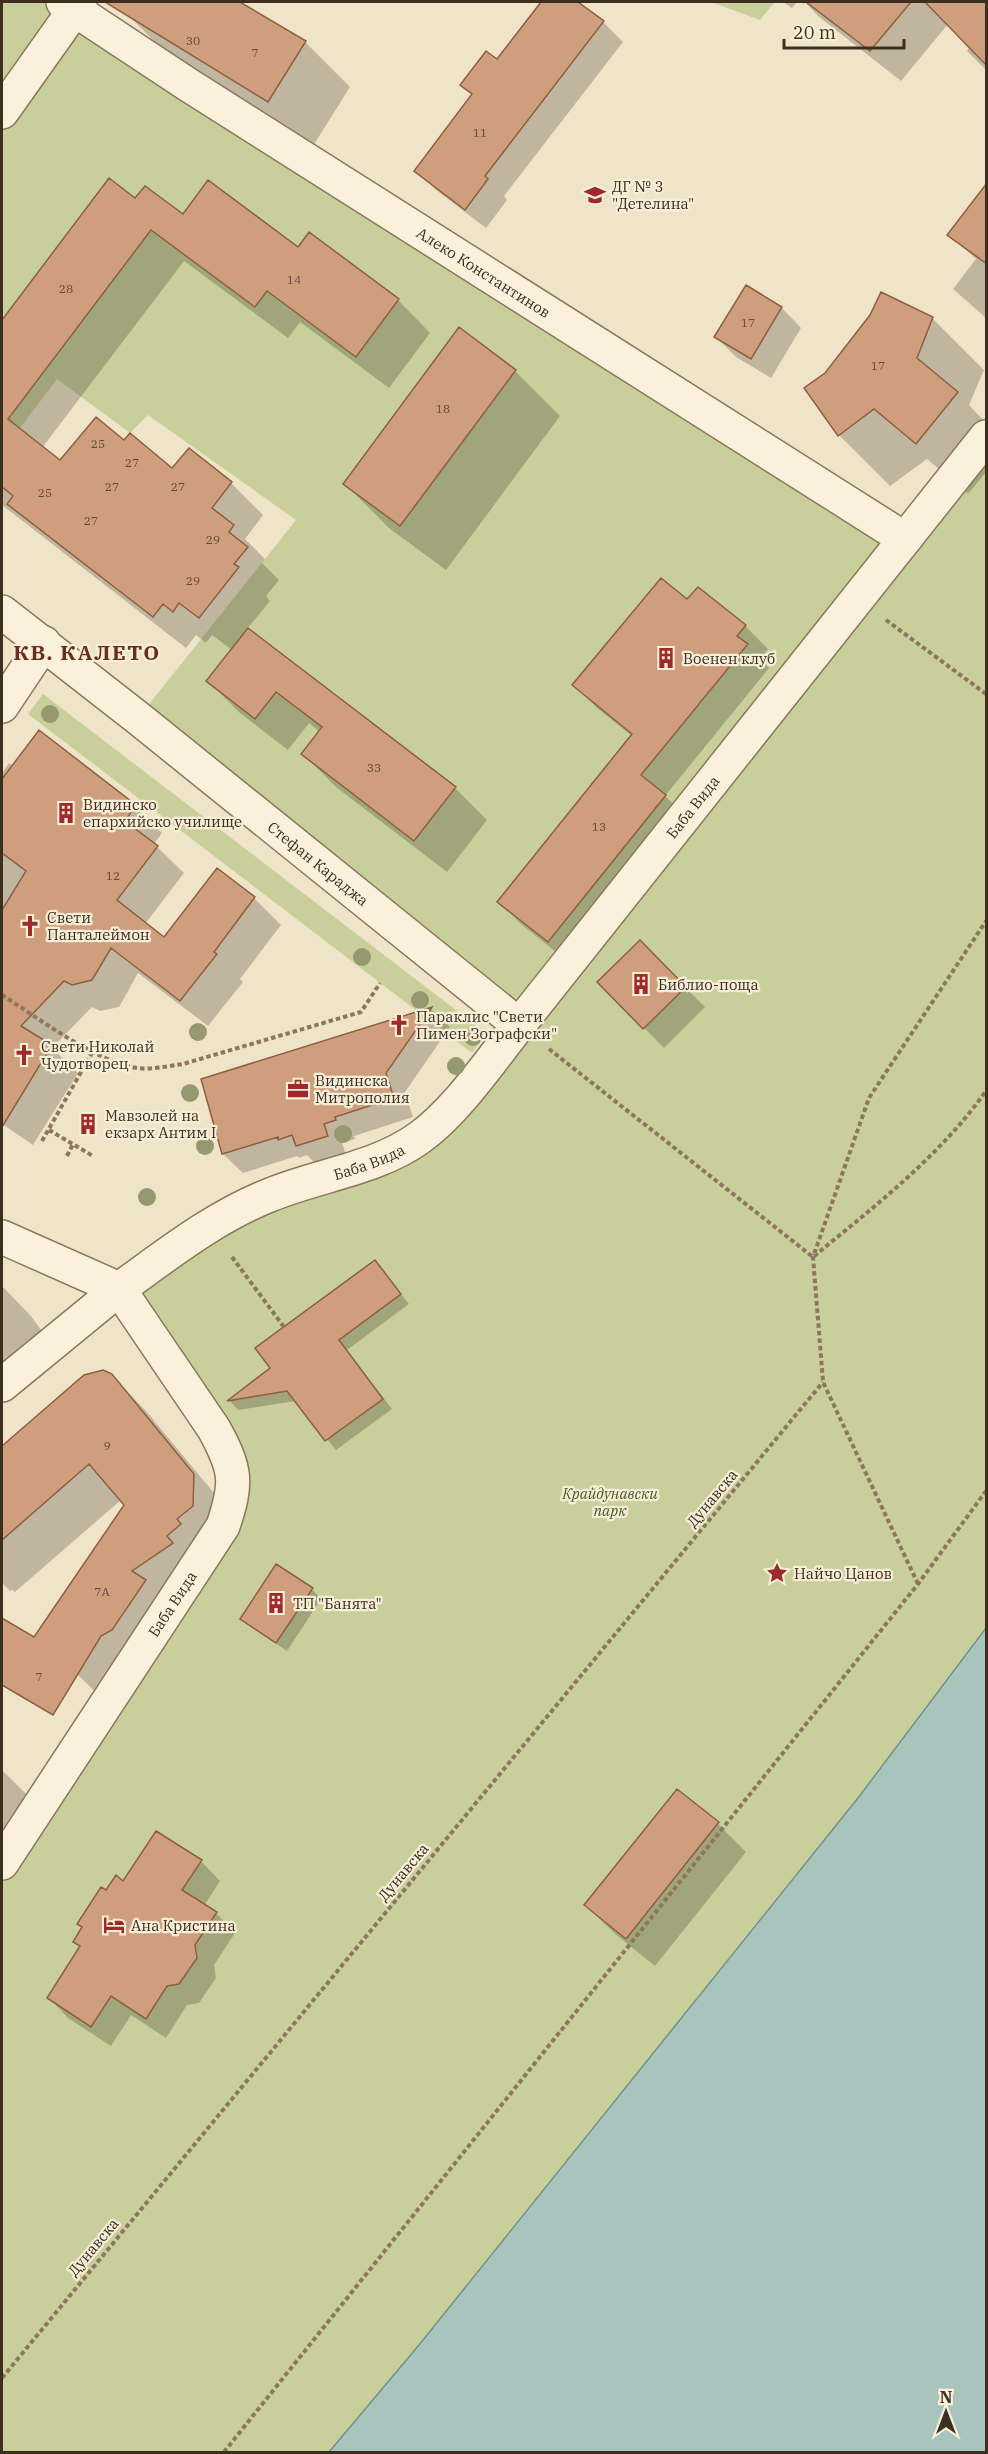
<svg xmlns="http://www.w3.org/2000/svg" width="988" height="2454" font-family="'IBM Plex Serif',serif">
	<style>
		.green { fill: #c9cf9b }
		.water { fill: #a9c4bc; stroke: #6f938a; stroke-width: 1.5 }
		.shadow { fill: #0003 }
		.building { fill: #cf9f7d; stroke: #8d5f41; stroke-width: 1.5 }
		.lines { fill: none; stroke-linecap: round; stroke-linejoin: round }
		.street-casing { stroke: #8d765c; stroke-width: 36 }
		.path { stroke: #8d765c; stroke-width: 4; stroke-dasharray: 4.5 3; stroke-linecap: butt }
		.street { stroke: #faf1dc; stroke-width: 33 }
		.tree { fill: #96986f }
		.labels { text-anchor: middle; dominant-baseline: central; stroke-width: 4.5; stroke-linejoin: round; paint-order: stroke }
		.number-label { font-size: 12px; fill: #624a37 }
		.poi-label { font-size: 15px; fill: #3d2e20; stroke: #f7eed8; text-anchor: start }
		.street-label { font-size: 15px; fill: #3d2e20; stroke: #f7eed8 }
		.park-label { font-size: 15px; font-style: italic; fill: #4d5a26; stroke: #f7eed8 }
		.district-label { font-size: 21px; font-weight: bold; letter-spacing: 1.5px; fill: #6b2e1e; stroke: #f7eed8 }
	</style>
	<rect width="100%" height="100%" fill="#f0e4c8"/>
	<path class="green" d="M2,2H63L905,538L986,437V1628L858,1798L419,2345L329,2452H2V1863L223,1526L234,1474L119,1289L206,1227L399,1151L519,1025L138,718L296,520L148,415L130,433L57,379L2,452Z
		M711,2H775L760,20Z
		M43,694L486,1033L472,1053L28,714Z"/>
	<path class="water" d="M986,1628V2452H329L419,2345L858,1798Z"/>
	<path class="shadow" d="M132,2H239L305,42L350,87L313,146L170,57L125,12Z
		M543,2H576L603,22L623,42L504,196L507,200L486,228L436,190L416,171L473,95L462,85L497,61Z
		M783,2H797L792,8Z
		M801,2H986V70L967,51L970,46L948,24L901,81L818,16L805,2L804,4Z
		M109,180L135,200L299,249L309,234L398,300L430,333L389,388L300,322L288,338L184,261L42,448L60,462L124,442L172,470L231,483L263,515L245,539L265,559L262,563L279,580L266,596L270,601L247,629L455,788L487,820L447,872L336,787L303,754L320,732L309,723L288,750L240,713L208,681L232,650L212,635L206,643L196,635L186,648L2,505V322Z
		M986,186V318L953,289L976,259L949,235Z
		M746,287L782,308L801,328L771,378L736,357L716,337Z
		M932,318L984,370L969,405L986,423V472L968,494L927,459L890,486L839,435Z
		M459,329L515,371L560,416L446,570L389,528L345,484Z
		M699,589L745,626L768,649L760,659L769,668L665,796L688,818L571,964L521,924L499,902L632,736L597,708L574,685L688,602Z
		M39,733L135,807L162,833L154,844L184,873L145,924L165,939L217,870L254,898L281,925L240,979L243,982L208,1026L138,973L119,1007L100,1011L92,1007L52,1048L78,1073L33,1145L2,1124V773L9,763L13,766Z
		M640,942L705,1007L664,1048L599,982Z
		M431,1009L450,1027L405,1092L413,1117L354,1136L355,1139L342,1143L346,1155L316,1164L307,1155L299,1158L297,1156L243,1173L223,1154L203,1080Z
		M375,1262L409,1304L347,1350L392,1409L336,1450L296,1401L238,1410L230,1401L272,1368Z
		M2,1286L30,1315L53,1346L2,1392Z
		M112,1376L146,1411L228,1510L112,1708L78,1675L40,1631L126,1505L121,1500L15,1592L12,1590L10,1591L2,1583V1448L84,1377Z
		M312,1589L321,1599L287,1651L252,1628L242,1618Z
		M2,1770L35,1803L2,1854Z
		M677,1791L718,1824L746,1852L655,1966L614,1933L586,1905Z
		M201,1861L220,1881L204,1906L216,1913L235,1933L214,1965L216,1978L199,2003L187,2005L166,2038L131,2015L111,2046L68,2018L49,1998L81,1948L75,1941L83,1929L79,1924L106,1892L124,1883Z"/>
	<path class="building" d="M105,2H240L306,41L268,102Z
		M541,2H578L604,21L485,176L488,179L465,210L414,171L472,94L460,85L486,51L497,59Z
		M806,2H911L870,51Z
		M925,2H987V66Z
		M109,178L135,198L145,186L183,214L208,180L298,247L309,232L399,299L356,357L267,291L255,307L151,230L8,419L60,460L96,417L124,440L130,433L172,468L189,448L232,482L212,508L234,525L229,532L248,547L234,564L239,567L199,618L179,603L173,612L163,604L153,617L7,504L13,496L2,487V320Z
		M987,183V264L947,235Z
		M746,285L782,307L751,359L714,337Z
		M881,292L933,317L917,358L958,392L916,444L874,409L838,436L804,388L825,373L870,315Z
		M459,327L516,370L400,526L343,484Z
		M661,578L687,599L698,587L746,625L737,636L748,644L641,775L666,795L548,942L497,902L632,734L572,685Z
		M248,628L456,787L414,841L301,754L322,727L276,692L255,719L206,681Z
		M39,730L136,805L125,821L158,846L117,900L164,937L217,868L255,897L214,952L217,954L180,1001L111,948L92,980L72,985L64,981L21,1026L52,1045L2,1127V910L26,871L2,853V779Z
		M640,940L686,987L643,1029L597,982Z
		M432,1007L386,1073L394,1098L335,1117L336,1120L324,1124L328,1136L296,1146L292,1135L278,1140V1137L222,1154L201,1079Z
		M375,1260L401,1294L339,1340L383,1399L325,1441L287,1391L227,1401L270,1368L255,1348Z
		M103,1370L112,1374L194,1474L193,1506L177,1519L181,1524L167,1536L173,1543L132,1571L146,1580L112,1630L101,1636L53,1715L2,1685V1618L34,1637L124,1505L89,1464L2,1540V1446L84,1375Z
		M276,1564L313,1588L276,1643L240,1619Z
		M677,1789L719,1822L626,1939L584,1905Z
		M156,1831L202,1860L182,1890L217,1912L195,1945L197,1958L179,1984L167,1986L146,2019L111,1996L91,2027L47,1998L80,1946L73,1942L82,1927L77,1924L101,1887L106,1890L116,1875L123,1881Z"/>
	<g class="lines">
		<defs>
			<g id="street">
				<path id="s1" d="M63,2L187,84L905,539"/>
				<path d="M2,112L80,2"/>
				<path id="s2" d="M2,612L138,718L519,1025"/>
				<path d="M2,706L44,643"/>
				<path d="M2,1237L119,1289L2,1385"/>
				<path id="s3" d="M2,1863L223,1526C238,1482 236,1469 214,1429L119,1289C167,1255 214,1217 270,1195C318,1175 376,1169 419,1138C456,1112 490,1061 519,1025L986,437"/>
			</g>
		</defs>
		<use href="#street" class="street-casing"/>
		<path class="path" d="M886,620L986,694
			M2,995C37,1017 96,1062 137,1068C152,1070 168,1066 183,1064L361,1012L380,983
			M549,1049L813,1257C875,1206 940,1156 986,1091
			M49,1130L93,1156
			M42,1141L93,1051
			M67,1156L73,1144
			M232,1257L284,1327
			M918,1584L823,1382L813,1257L869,1098L986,921
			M2,2378L823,1382
			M224,2452L918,1584L986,1491"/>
		<use href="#street" class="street"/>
	</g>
	<g class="tree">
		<circle cx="50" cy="714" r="9"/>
		<circle cx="362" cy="957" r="9"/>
		<circle cx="420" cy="1000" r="9"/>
		<circle cx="198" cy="1032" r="9"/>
		<circle cx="473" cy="1037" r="9"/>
		<circle cx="456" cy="1066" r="9"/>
		<circle cx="190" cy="1093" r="9"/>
		<circle cx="343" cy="1134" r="9"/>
		<circle cx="205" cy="1146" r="9"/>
		<circle cx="147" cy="1197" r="9"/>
	</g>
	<defs>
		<symbol id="school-bare" viewBox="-9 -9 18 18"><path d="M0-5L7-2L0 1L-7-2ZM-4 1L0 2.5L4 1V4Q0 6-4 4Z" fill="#9e2a2b" stroke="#f7eed8" stroke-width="2.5" paint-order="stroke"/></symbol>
		<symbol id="building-bare" viewBox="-9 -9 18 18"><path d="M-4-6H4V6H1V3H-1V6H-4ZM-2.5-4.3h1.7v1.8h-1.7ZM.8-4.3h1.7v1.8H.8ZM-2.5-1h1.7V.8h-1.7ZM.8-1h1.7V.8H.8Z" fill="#9e2a2b" stroke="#f7eed8" stroke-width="2.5" paint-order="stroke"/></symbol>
		<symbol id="church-bare" viewBox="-9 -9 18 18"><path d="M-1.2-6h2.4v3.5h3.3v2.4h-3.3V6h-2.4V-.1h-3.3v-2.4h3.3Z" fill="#9e2a2b" stroke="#f7eed8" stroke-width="2.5" paint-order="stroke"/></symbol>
		<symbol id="office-bare" viewBox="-9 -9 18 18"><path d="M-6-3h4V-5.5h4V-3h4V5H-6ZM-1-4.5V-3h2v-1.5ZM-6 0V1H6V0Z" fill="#9e2a2b" stroke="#f7eed8" stroke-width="2.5" paint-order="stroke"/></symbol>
		<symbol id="sight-bare" viewBox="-9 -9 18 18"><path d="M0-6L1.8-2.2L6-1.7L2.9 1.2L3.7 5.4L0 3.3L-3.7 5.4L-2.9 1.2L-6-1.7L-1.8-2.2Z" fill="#9e2a2b" stroke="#f7eed8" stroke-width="2.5" paint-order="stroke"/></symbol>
		<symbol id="hotel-bare" viewBox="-9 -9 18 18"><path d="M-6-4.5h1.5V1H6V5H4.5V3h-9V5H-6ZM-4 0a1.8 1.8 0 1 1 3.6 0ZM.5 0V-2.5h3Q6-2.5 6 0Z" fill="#9e2a2b" stroke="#f7eed8" stroke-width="2.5" paint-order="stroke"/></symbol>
	</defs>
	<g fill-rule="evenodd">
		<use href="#school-bare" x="580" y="180" width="30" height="30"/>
		<use href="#building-bare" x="651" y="643" width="30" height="30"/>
		<use href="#building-bare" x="51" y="798" width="30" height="30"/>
		<use href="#church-bare" x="15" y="911" width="30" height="30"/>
		<use href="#building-bare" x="626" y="969" width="30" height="30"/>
		<use href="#church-bare" x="384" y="1010" width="30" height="30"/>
		<use href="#church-bare" x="9" y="1040" width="30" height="30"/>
		<use href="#office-bare" x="283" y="1074" width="30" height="30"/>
		<use href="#building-bare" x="73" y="1109" width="30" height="30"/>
		<use href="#sight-bare" x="762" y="1558" width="30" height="30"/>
		<use href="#building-bare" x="261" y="1588" width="30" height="30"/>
		<use href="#hotel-bare" x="99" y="1910" width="30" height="30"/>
	</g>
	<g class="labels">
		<g class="number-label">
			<text x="193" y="40">30</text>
			<text x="255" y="52">7</text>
			<text x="480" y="132">11</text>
			<text x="294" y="279">14</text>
			<text x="66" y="288">28</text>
			<text x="748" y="322">17</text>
			<text x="878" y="365">17</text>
			<text x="443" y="408">18</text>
			<text x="98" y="443">25</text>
			<text x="132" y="462">27</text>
			<text x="112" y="486">27</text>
			<text x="178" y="486">27</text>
			<text x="45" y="492">25</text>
			<text x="91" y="520">27</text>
			<text x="213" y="539">29</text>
			<text x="193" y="580">29</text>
			<text x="374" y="767">33</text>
			<text x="599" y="826">13</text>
			<text x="113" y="875">12</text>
			<text x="107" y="1445">9</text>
			<text x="102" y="1591">7А</text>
			<text x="39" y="1676">7</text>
		</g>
		<g class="poi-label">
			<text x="612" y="186">ДГ № 3<tspan x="612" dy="17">"Детелина"</tspan></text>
			<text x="683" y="658">Военен клуб</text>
			<text x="83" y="804">Видинско<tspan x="83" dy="17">епархийско училище</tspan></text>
			<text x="47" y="917">Свети<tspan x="47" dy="17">Панталеймон</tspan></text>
			<text x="658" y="984">Библио-поща</text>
			<text x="416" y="1016">Параклис "Свети<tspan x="416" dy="17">Пимен Зографски"</tspan></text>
			<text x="41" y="1046">Свети Николай<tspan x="41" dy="17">Чудотворец</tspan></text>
			<text x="315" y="1080">Видинска<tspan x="315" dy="17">Митрополия</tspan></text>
			<text x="105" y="1115">Мавзолей на<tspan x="105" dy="17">екзарх Антим I</tspan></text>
			<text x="794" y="1573">Найчо Цанов</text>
			<text x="293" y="1603">ТП "Банята"</text>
			<text x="131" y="1925">Ана Кристина</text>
		</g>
		<g class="street-label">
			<text stroke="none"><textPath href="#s1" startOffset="500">Алеко Константинов</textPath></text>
			<text stroke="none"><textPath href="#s3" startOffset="1443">Баба Вида</textPath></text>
			<text stroke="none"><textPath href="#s2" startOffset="404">Стефан Караджа</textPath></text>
			<text stroke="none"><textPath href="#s3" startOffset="957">Баба Вида</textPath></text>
			<text transform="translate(712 1498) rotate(-50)">Дунавска</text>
			<text stroke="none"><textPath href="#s3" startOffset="310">Баба Вида</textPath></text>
			<text transform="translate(403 1872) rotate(-50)">Дунавска</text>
			<text transform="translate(93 2247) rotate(-50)">Дунавска</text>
		</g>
		<g class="park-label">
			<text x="610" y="1493">Крайдунавски<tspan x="610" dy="17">парк</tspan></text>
		</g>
		<g class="district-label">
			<text x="87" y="652">КВ. КАЛЕТО</text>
		</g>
	</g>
	<rect width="988" height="2454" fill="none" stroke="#3d2e20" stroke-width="6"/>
	<g transform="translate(946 2412)" stroke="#f7eed8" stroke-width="4.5" paint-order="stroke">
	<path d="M0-4.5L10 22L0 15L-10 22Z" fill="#3d2e20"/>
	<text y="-9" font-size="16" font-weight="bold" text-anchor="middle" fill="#3d2e20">N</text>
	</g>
	<path d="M784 39v9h120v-9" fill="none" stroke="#3d2e20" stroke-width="3"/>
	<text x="793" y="39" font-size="18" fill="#3d2e20" stroke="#f7eed8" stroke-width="4.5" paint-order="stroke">20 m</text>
</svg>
